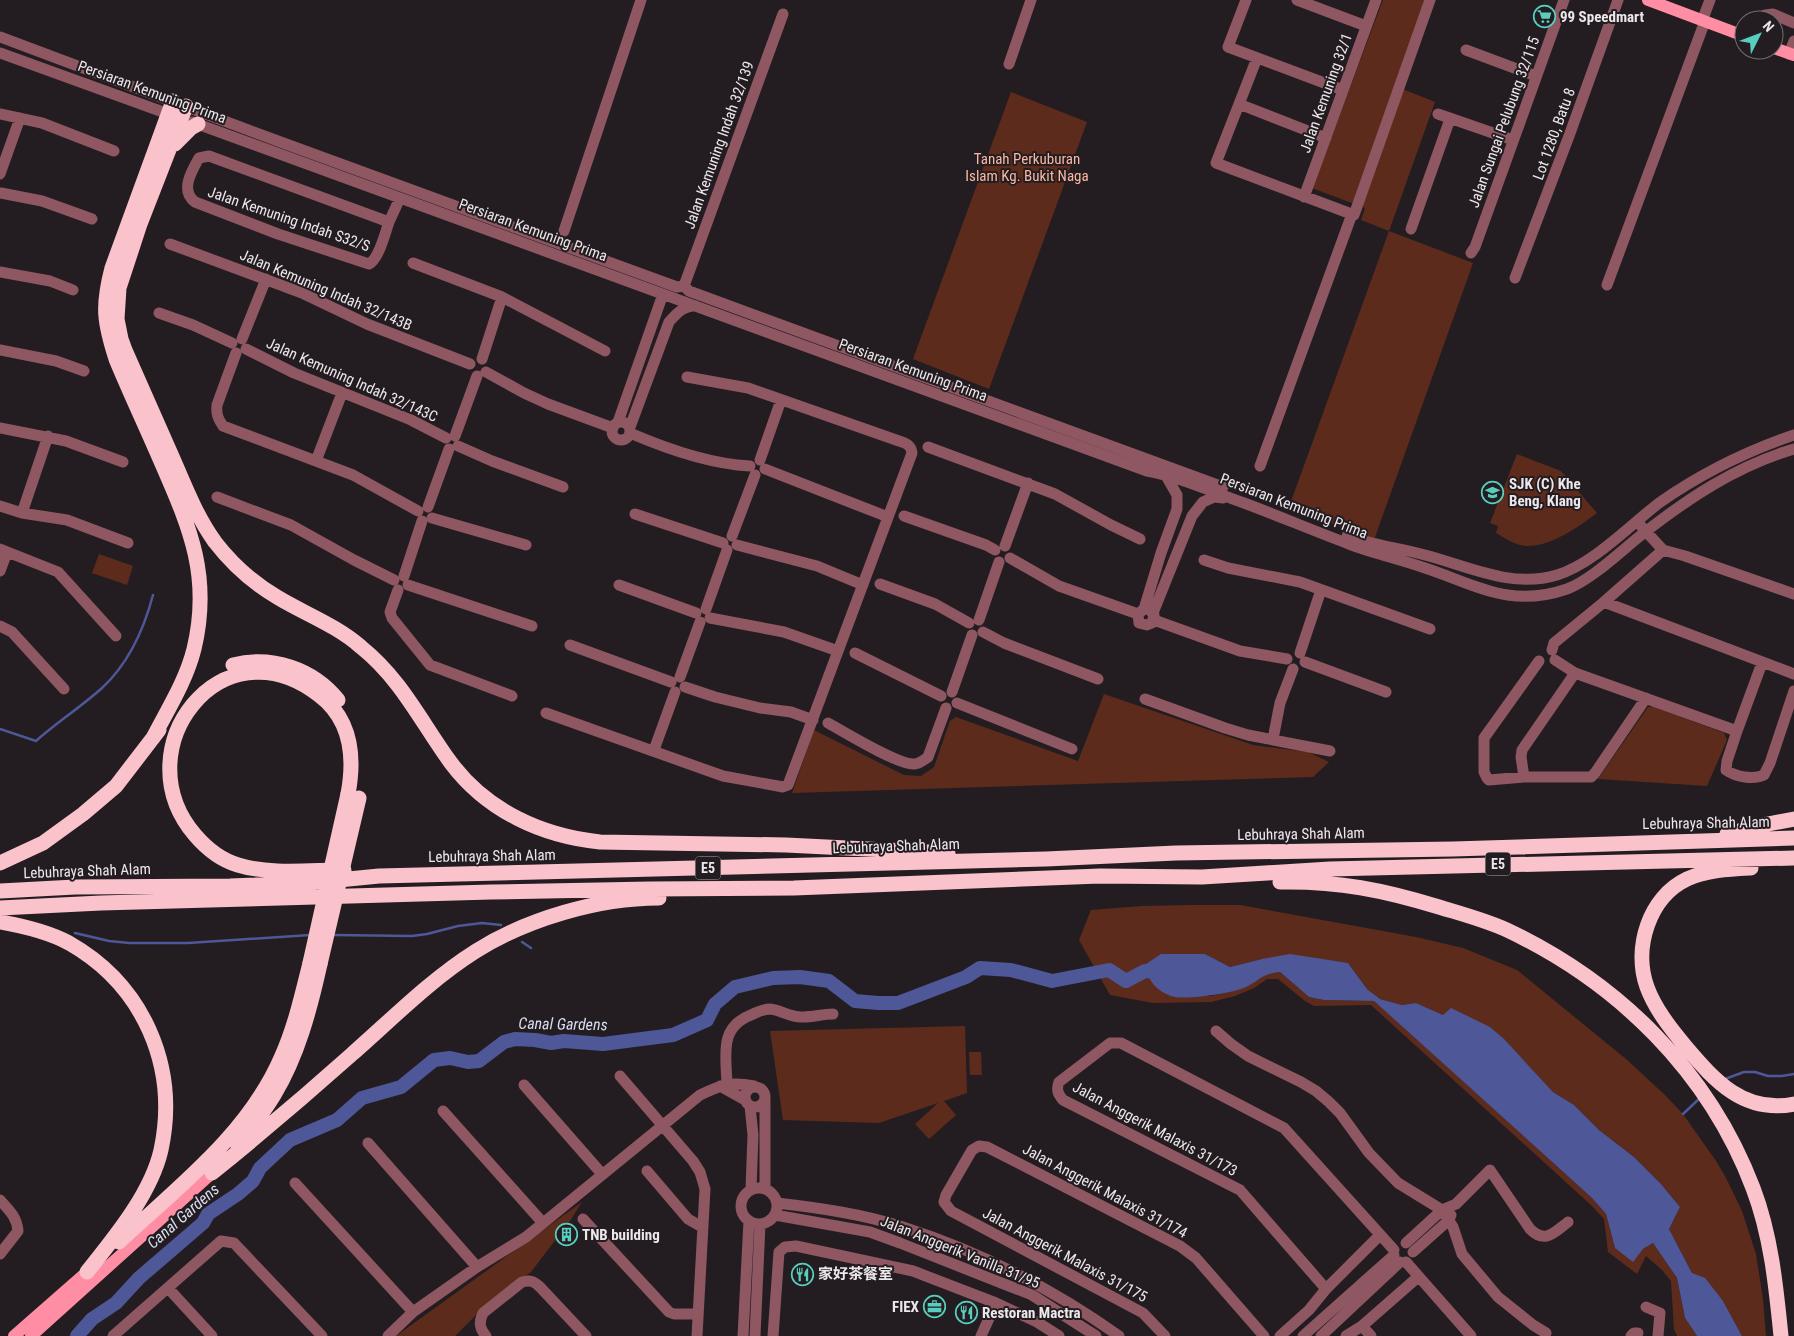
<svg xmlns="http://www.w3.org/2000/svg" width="1794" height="1336" font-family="'Roboto Condensed','Noto Sans SC',sans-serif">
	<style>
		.green { fill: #5d2b1b }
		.water { fill: #4e5797 }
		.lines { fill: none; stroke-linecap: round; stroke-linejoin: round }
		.stream { stroke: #4e5797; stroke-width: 2.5 }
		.river { stroke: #4e5797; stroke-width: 14 }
		.minor { stroke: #8e5761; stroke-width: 11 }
		.major { stroke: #ff8da4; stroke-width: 12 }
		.highway { stroke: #fac2cb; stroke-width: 15 }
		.highway-bridge { stroke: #fac2cb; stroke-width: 15 }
		.labels { text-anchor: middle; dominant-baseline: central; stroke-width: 4; stroke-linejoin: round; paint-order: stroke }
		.shield { fill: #231d21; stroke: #b0aaae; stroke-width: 1 }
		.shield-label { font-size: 14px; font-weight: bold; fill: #ece7ea }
		.poi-label { font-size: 15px; font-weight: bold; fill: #ece7ea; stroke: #231d21; text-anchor: start }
		.street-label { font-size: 15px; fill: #ece7ea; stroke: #231d21 }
		.park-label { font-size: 15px; fill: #f9b8a4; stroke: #231d21 }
		.water-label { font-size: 16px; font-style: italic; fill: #d9ddf0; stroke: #231d21 }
	</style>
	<rect width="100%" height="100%" fill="#231d21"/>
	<path class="green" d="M1383,0H1426L1395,86L1435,102L1389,231L1473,263L1374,540L1289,507L1389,231L1361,220L1365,208L1312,188Z
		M1011,92L1087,122L989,389L913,359Z
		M1517,454L1561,471L1597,513C1578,527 1546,551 1520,545C1512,543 1503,537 1496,533L1498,526L1490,523Z
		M99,554L133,566L127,585L92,573Z
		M1104,694L1253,745L1308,752L1329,762L1313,777L792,793L814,730L904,775L921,776L934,767L950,721L956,717L1078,761Z
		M1648,707H1654L1724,733L1727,740L1707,786L1598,779Z
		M1191,905H1240L1416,937L1463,948L1517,970L1626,1059L1665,1095L1683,1114L1716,1161L1726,1178L1742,1211L1756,1254L1763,1299L1766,1336H1742L1723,1301L1692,1273L1669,1229L1680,1207L1661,1184L1634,1157L1599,1130L1574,1105L1553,1092L1504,1040L1490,1027L1443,1015L1416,1003L1402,1005L1380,999L1367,989L1348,963L1262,959L1230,967L1205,954L1172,997L1211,996L1244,988L1268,973L1280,972L1309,997L1324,1000L1374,1001L1592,1198L1606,1214L1615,1248L1643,1249L1653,1243L1677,1278L1685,1318L1697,1336H1677L1674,1329L1671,1281L1662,1270L1646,1256L1637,1274L1608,1252L1604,1219L1591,1205L1371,1005L1314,1006L1305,1001L1278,979H1267L1254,988L1235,996L1211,1002L1153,1003L1110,995L1079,940L1091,910L1142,906Z
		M965,1026L967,1093L944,1101L956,1115L929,1139L915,1124L938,1103L879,1123L783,1120L770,1031Z
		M969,1052H981L982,1075H970Z
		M582,1202L570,1221L531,1272L492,1299L455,1336H396Z"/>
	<path class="water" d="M1161,954H1205L1230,967L1262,959L1290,954L1348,963L1367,989L1380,999L1402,1005L1416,1003L1443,1015L1451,1008L1490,1027L1504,1039L1553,1092L1574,1105L1599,1130L1634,1157L1661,1184L1680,1207L1669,1229L1692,1273L1705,1278L1723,1301L1742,1336H1697L1685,1318L1677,1278L1653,1243L1643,1249L1633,1262L1615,1248L1606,1214L1592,1198L1374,1001L1324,1000L1309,997L1280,972C1260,974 1260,981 1244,988C1232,993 1183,1001 1171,996C1156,991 1149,980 1143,966Z"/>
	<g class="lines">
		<path class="stream" d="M0,729L36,741C57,722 81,707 102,688C128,664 144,629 153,595
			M75,933L109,941L129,943H188L310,935
			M333,935L412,936L427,934L458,926L482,923L501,925
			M522,942L531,948
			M1725,1079L1744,1072H1755L1768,1076H1782L1794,1074
			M1683,1114L1699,1099"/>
		<path class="river" d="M77,1336L92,1319L116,1303L139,1278L203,1223L208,1214L238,1194L253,1181L260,1168L290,1140L337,1120L362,1098L401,1087L434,1060L450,1058L468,1062L479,1061L504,1042L515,1039L535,1040L551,1043L564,1041L603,1044L673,1035L707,1020L715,1004L735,987L773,978L800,977L829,981L855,1001L878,1003H898L919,995L966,977L980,968L1011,970L1052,981L1109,970L1126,981L1145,971L1162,972"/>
		<path class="minor" d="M1246,0L1228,47L1343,90
			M1297,0L1366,26
			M1763,20L1765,15L1773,14L1794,23
			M1702,21L1710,0
			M0,37L286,144L677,287L684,286L689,291L1223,487
			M1466,50L1536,76
			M0,53L174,116
			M1789,54L1794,41
			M1257,58L1216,163L1354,215L1430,0
			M1009,64L1031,0
			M1239,104L1326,138
			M0,114L42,123L114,151
			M1438,114L1513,140
			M192,122L1147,471C1180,477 1212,492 1244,503C1279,516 1314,531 1349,544C1373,553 1398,559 1422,567C1475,584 1509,609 1567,589C1591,580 1620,552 1640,536C1687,499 1736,466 1794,449
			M0,174L20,118
			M1,193L42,201L92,219
			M1304,197L1376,0
			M389,222C385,233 379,259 369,264L278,234L195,202C180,191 191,172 199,158L209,156L389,222L400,198
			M1411,229L1450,119
			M564,231L641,0
			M170,244L302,293L367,324L470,364
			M1471,253L1475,247L1564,0
			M413,263L502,297L605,351
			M0,272L50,281L73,290
			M1515,278L1569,136L1618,0
			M1607,285L1705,21
			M684,286L783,14
			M159,313L193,325L232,343
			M242,339L266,279
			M246,349L294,373L411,420L446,438
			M0,350L56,361L84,371
			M236,353L217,405C216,414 218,419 223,426L353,475L418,511
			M482,359L502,297
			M486,372L524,393L548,404L613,428
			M618,422L663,294
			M612 431a9 9 0 1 1 18 0a9 9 0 1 1-18 0Z
			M630,427L669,322C676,314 684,305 696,306
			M0,428L66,441L123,462
			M630,433C667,449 709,464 750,466
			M455,436L477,376
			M458,446L492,461L563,487
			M928,447L1055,494L1111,525L1140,539
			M760,460L781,400
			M316,461L342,393
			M1260,466L1352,214
			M765,469L888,517
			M217,497L291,525L354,560L394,580
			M0,506L22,513L67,520L128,543
			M428,507L449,449
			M22,513L48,436
			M635,514L723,543
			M904,516L986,545L995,550
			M432,518L526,545
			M1641,526L1663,550
			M732,536L755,475
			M1347,536C1372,545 1399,548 1425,555C1468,566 1512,589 1557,575C1593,564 1629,526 1659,503C1702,473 1744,452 1794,435
			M737,545L817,566L863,585
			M1005,546L1028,483
			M0,549L58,572L116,636
			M1663,550L1685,556L1794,594
			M1010,558L1059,586L1138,614
			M1204,560L1228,568L1300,582L1430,629
			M0,571L7,552
			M404,576L422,521
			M880,584L935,604L969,623
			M408,585L532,626
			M619,585L696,613
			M398,590L390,612L392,618L430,665L512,696
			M1604,602L1794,674
			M706,609L727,550
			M1144,609H1149L1154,615L1152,623L1147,625L1139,623L1138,614L1144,609L1161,553L1177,509V495L1165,474
			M1153,613L1192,516L1203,502L1214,497L1223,498
			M710,618L784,632L838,651
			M979,620L999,562
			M1154,620L1240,651L1287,659
			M0,626L12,632L64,689
			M983,632L1004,643L1098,679
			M570,645L671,682
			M1552,650L1554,643L1604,602L1663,550
			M855,653L941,696
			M1300,653L1321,590
			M1555,660L1575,673L1737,731
			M1539,661L1484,738V772L1487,778L1489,780L1524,777H1591L1595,773L1646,698
			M1305,662L1386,692
			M1762,663L1737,731L1727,761L1726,770C1736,777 1753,780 1764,775L1770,763L1794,691
			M680,677L700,622
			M685,687L715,697L760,708L791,712L813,720
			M952,692L972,635
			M1145,699L1225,728L1248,735L1330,751
			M957,703L1072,749
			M546,713L723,776L783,787L788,785L912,453C911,445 906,443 899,441L748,388L687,377
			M828,723C844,732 898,765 914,764C919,764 924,760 928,757L946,708
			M1273,739L1280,703L1293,669
			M654,750L675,692
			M1524,777L1521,757L1522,750L1575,673
			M1216,1031L1231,1044L1248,1056L1301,1082L1316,1091L1329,1102L1340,1113L1369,1153L1398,1183L1442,1210L1453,1227L1462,1254L1498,1297L1533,1325L1546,1333
			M620,1076L693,1161L700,1172L705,1189L697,1336
			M727,1084C726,1055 719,1027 751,1015C757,1012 763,1009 770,1009C781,1010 791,1018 803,1017C813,1017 823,1014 833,1014
			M524,1085L602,1174
			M720,1086L745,1100
			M745 1097a10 10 0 1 1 20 0a10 10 0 1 1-20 0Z
			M750,1106L753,1135L751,1189
			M443,1111L543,1223
			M368,1143L477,1267
			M647,1171L688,1219L702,1227
			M295,1183L413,1312
			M741 1206a18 18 0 1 1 36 0a18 18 0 1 1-36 0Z
			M765,1188V1100
			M0,1200C9,1210 17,1217 18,1231L0,1254
			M777,1203C820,1208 862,1214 903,1227C981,1252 1053,1289 1119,1336
			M775,1215L870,1232L900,1243L1032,1295L1096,1336
			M583,1219L669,1312L674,1314H698
			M1406,1243L1442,1210L1456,1204L1490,1170L1530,1229C1545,1244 1554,1233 1568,1222
			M1413,1252L1449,1220L1451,1215
			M1406,1262L1471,1336
			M168,1288L212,1336
			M1326,1289L1240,1190L1063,1100C1058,1094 1056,1090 1059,1082L1110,1043H1121L1284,1128L1394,1250
			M1646,1307L1660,1313L1658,1336
			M1362,1326L1371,1336
			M113,1336L221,1241L234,1243L322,1336
			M388,1336L413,1312L477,1267L526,1237L700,1095C721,1085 730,1081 754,1086
			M486,1336C479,1328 479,1322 483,1313L522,1282C530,1280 534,1281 540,1287L586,1336
			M743,1336L749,1221
			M755,1336L760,1224
			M773,1336L779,1252L785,1247L796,1246L913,1271L996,1303L1037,1322L1059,1336
			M981,1336L996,1303
			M1165,1336L1143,1313L951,1211L944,1202L946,1195L972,1150L979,1146L987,1147L1180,1246L1196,1258L1264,1336
			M1280,1336L1309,1310L1326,1289L1380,1235
			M1303,1336L1394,1255
			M1321,1336L1400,1262
			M1346,1336L1362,1326L1418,1277
			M1631,1336L1634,1333H1638"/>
		<path class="major" d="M1648,0L1744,36
			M1774,48L1794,55
			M14,1336L87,1272
			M31,1336L212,1173"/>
		<path class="highway" d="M186,106L140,224L119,288L117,319L121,339L125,350C141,387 158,424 174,461C186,489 197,517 215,542C232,564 253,583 277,597C305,614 336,625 361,647C402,680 421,722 451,763C487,811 542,836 600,842L786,845L948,853
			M175,144L191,128L198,124
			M233,665C272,655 313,669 338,700
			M153,738C168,709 186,681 194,649C211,578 191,530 163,466C148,431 131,395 116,359C104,322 102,306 112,268L173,101
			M1727,834L1763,825L1794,819
			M0,863L43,843L83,814L116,786L159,730
			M1751,868C1731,869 1706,870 1687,879C1649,897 1633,948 1647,987C1655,1009 1671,1029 1686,1047C1715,1081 1744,1114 1794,1104
			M344,870C311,870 270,875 238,865C221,860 207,849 195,835C122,750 221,619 319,695C351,719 355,757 348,794
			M1280,882C1339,881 1383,890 1439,907C1462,914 1485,920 1507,930C1619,983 1709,1072 1753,1188C1771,1235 1776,1286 1781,1336
			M0,891L75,887L230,886L308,883L379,876L1046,859L1176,853L1453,849L1794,838
			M0,908L101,903L491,892L650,889L794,888L1100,876L1202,877L1330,869L1794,858
			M0,922C23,926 48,932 69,943C143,985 179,1066 161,1150C151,1194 114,1238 87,1272
			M237,1144C251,1128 264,1112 274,1095C298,1055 310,1009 320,964
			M212,1173C259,1135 305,1096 351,1055C391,1020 430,980 476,951C527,919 598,898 659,898
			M119,1242C178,1187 248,1134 281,1058C295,1027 302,995 310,963"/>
		<path class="highway-bridge" d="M310,963L348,794
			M320,964L359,798"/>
	</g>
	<defs>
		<symbol id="supermarket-ring" viewBox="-11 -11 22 22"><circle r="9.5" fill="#231d21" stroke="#58cebf" stroke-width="1.5"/><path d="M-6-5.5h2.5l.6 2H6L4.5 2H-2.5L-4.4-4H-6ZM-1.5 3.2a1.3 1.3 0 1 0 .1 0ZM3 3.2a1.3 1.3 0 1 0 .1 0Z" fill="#58cebf"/></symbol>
		<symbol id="school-ring" viewBox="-11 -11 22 22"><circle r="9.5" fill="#231d21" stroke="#58cebf" stroke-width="1.5"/><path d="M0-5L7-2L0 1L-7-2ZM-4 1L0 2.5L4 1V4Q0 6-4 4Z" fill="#58cebf"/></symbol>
		<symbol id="building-ring" viewBox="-11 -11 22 22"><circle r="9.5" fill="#231d21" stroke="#58cebf" stroke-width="1.5"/><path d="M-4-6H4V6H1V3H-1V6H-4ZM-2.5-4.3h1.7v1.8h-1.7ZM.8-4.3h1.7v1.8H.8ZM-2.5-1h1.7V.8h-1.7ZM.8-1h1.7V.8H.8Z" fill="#58cebf"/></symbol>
		<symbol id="restaurant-ring" viewBox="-11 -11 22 22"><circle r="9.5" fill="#231d21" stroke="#58cebf" stroke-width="1.5"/><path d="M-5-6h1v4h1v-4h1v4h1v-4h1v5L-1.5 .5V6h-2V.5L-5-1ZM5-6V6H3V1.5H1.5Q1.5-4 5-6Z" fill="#58cebf"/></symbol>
		<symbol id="office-ring" viewBox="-11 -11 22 22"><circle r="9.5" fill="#231d21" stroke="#58cebf" stroke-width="1.5"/><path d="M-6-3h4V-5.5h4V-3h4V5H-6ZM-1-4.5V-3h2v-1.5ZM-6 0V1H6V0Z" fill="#58cebf"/></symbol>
	</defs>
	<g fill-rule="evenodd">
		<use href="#supermarket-ring" x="1532" y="4" width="25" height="25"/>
		<use href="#school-ring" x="1480" y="480" width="25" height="25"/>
		<use href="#building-ring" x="554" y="1222" width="25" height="25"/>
		<use href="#restaurant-ring" x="790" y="1262" width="25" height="25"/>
		<use href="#office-ring" x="922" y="1294" width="25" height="25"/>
		<use href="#restaurant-ring" x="954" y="1300" width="25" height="25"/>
	</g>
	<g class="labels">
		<g class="shield">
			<rect x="1485.5" y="852.5" width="25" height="23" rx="4"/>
			<rect x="695.5" y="856.5" width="25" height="23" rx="4"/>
		</g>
		<g class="shield-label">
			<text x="1498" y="864">E5</text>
			<text x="708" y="868">E5</text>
		</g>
		<g class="poi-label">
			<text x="1560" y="17">99 Speedmart</text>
			<text x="1509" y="484">SJK (C) Khe<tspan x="1509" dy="17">Beng, Klang</tspan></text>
			<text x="582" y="1235">TNB building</text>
			<text x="818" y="1274">家好茶餐室</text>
			<text x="919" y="1307" text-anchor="end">FIEX</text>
			<text x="982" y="1313">Restoran Mactra</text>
		</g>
		<g class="street-label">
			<text transform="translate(152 92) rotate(20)">Persiaran Kemuning Prima</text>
			<text transform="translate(1326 93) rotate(-70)">Jalan Kemuning 32/1</text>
			<text transform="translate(1504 122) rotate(-70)">Jalan Sungai Pelubung 32/115</text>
			<text transform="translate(1554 134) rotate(-70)">Lot 1280, Batu 8</text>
			<text transform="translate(719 145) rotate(-70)">Jalan Kemuning Indah 32/139</text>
			<text transform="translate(289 219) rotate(19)">Jalan Kemuning Indah S32/S</text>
			<text transform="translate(533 230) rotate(20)">Persiaran Kemuning Prima</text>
			<text transform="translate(326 290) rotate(23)">Jalan Kemuning Indah 32/143B</text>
			<text transform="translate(913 370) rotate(20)">Persiaran Kemuning Prima</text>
			<text transform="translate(352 380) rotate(24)">Jalan Kemuning Indah 32/143C</text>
			<text transform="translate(1294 506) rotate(21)">Persiaran Kemuning Prima</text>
			<text transform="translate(1706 823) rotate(-1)">Lebuhraya Shah Alam</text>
			<text transform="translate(1301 834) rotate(-1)">Lebuhraya Shah Alam</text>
			<text transform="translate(896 846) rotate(-2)">Lebuhraya Shah Alam</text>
			<text transform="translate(492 856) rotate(-1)">Lebuhraya Shah Alam</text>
			<text transform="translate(87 871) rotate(-2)">Lebuhraya Shah Alam</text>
			<text transform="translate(1155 1129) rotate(28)">Jalan Anggerik Malaxis 31/173</text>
			<text transform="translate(1105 1191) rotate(28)">Jalan Anggerik Malaxis 31/174</text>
			<text transform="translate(960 1252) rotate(22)">Jalan Anggerik Vanilla 31/95</text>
			<text transform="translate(1065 1255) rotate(28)">Jalan Anggerik Malaxis 31/175</text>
		</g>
		<g class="park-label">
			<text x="1027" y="159">Tanah Perkuburan<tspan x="1027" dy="17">Islam Kg. Bukit Naga</tspan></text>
		</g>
		<g class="water-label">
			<text transform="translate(563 1024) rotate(1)">Canal Gardens</text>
			<text transform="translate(183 1216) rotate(-41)">Canal Gardens</text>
		</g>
	</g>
	<g transform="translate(1759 35) rotate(48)"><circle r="24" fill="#231d21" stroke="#736e71"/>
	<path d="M0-4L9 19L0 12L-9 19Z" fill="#58cebf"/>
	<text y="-8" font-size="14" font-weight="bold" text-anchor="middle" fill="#ece7ea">N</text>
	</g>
</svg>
